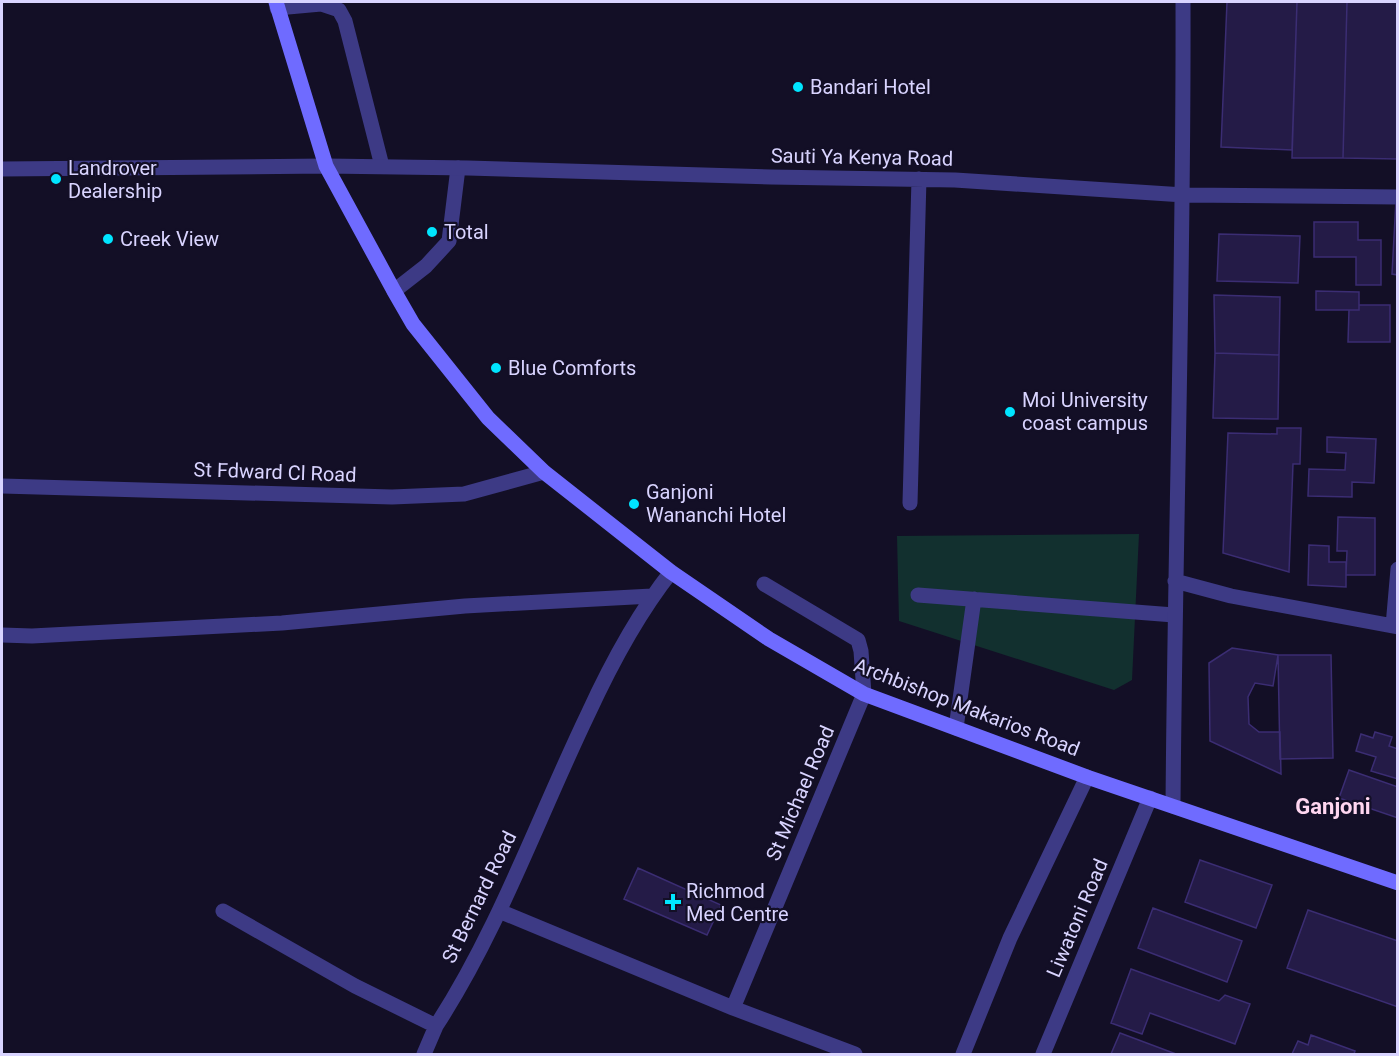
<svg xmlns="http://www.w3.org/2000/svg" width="1399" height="1056" font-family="Roboto,sans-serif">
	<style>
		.green { fill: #12302f }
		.building { fill: #241b47; stroke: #3b2d73; stroke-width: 1.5 }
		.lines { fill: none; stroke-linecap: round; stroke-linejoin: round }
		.lane { stroke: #3d3a85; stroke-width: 15 }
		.street { stroke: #3d3a85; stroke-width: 15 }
		.secondary { stroke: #6f6bff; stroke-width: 15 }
		.poi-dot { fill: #00e5ff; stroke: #130f26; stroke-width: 2 }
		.labels { text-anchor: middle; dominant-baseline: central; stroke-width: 4.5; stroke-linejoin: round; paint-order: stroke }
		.poi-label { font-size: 20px; fill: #d9d4ff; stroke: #130f26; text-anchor: start }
		.street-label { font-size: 20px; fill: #d9d4ff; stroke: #130f26 }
		.quarter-label { font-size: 22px; font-weight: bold; fill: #ffd6f0; stroke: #130f26 }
	</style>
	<rect width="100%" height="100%" fill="#130f26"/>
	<path class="green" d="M1139,534L1132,680L1114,690L899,621L897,536Z"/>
	<path class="building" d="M1227,2H1297L1292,150L1221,147Z
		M1297,2H1347L1343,158H1292Z
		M1347,2H1398V159L1343,158Z
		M1396,200H1398V275L1392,274Z
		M1314,222H1358V240H1381V285H1356V257H1314Z
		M1219,234L1300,236L1298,283L1217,281Z
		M1316,291L1359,292V310H1316Z
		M1214,295L1280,297L1279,355L1215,353Z
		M1359,305H1390V342H1348L1349,310H1359Z
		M1215,353L1279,355L1278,419L1213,418Z
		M1277,428H1301L1300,464H1293L1289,572L1223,553L1228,433L1277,434Z
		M1327,437L1376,439L1374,483L1352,482V497L1308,496L1309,469L1345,470L1346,453L1327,452Z
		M1338,517L1375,518V575H1346L1347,551H1337Z
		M1309,545L1329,546V562H1346V587L1308,585Z
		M1232,648L1278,655L1273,686L1255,683L1248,697L1249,724L1259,732H1280L1281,774L1210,741L1209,663Z
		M1278,655H1331L1333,758L1280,759Z
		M1375,732L1392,737L1389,746L1398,749V779L1371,771L1376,757L1356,751L1361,734L1373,738Z
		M1349,770L1398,787V818L1339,798Z
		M1200,860L1272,885L1256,928L1185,902Z
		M638,868L721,905L707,935L624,899Z
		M1153,908L1242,941L1227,982L1138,948Z
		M1308,910L1398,941V1007L1287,968Z
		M1131,969L1219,1001L1225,995L1250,1004L1235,1044L1150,1013L1142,1034L1111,1023Z
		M1120,1033L1176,1054H1111Z
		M1311,1035L1355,1051L1354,1054H1292L1298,1041L1308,1045Z"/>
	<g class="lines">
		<path class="lane" d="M277,8L321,4L339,10L345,21L382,166
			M394,291L426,266L449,241L458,168
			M764,584L858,640L861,651L864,694
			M918,595L1174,615
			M956,728L974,599"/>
		<path class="street" d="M2,169L326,166L468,168L771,177L955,180L1184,195L1398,197
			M2,486L392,497L464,494L544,472
			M910,503L919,179
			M1175,581L1231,596L1398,627
			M1393,626L1398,569
			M2,635L32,636L282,623L465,606L652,596
			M1173,806C1175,538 1184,270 1183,2
			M223,911L355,986L436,1026C499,929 538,818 588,714C611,664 637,615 671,572
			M499,911L733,1008L855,1054
			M733,1008L864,694
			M424,1054L436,1026
			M963,1054L1010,938L1087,777
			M1043,1054L1150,798"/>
		<path class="secondary" d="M276,2L326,166L394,291L413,324L488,418L544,472L671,572L769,639L864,694L1087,777L1398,883"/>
	</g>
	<g class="poi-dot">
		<circle cx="798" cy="87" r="6"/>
		<circle cx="56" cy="179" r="6"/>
		<circle cx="432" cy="232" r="6"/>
		<circle cx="108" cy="239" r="6"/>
		<circle cx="496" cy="368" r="6"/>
		<circle cx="1010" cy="412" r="6"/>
		<circle cx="634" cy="504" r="6"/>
		<path d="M670 893h6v6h6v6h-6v6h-6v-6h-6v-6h6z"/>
	</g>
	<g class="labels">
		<g class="poi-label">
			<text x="810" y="87">Bandari Hotel</text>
			<text x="68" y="168">Landrover<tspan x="68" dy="23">Dealership</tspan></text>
			<text x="444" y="232">Total</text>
			<text x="120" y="239">Creek View</text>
			<text x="508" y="368">Blue Comforts</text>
			<text x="1022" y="400">Moi University<tspan x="1022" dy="23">coast campus</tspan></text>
			<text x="646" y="492">Ganjoni<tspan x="646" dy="23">Wananchi Hotel</tspan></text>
			<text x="686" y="891">Richmod<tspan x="686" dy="23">Med Centre</tspan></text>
		</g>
		<g class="street-label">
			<text transform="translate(862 157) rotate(1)">Sauti Ya Kenya Road</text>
			<text transform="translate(275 472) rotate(2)">St Fdward Cl Road</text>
			<text transform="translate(967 707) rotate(21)">Archbishop Makarios Road</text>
			<text transform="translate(800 793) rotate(-67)">St Michael Road</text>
			<text transform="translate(479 897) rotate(-64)">St Bernard Road</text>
			<text transform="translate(1077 918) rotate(-67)">Liwatoni Road</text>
		</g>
		<g class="quarter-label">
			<text x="1333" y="806">Ganjoni</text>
		</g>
	</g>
	<rect width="1399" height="1056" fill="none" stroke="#d9d4ff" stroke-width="6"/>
</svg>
